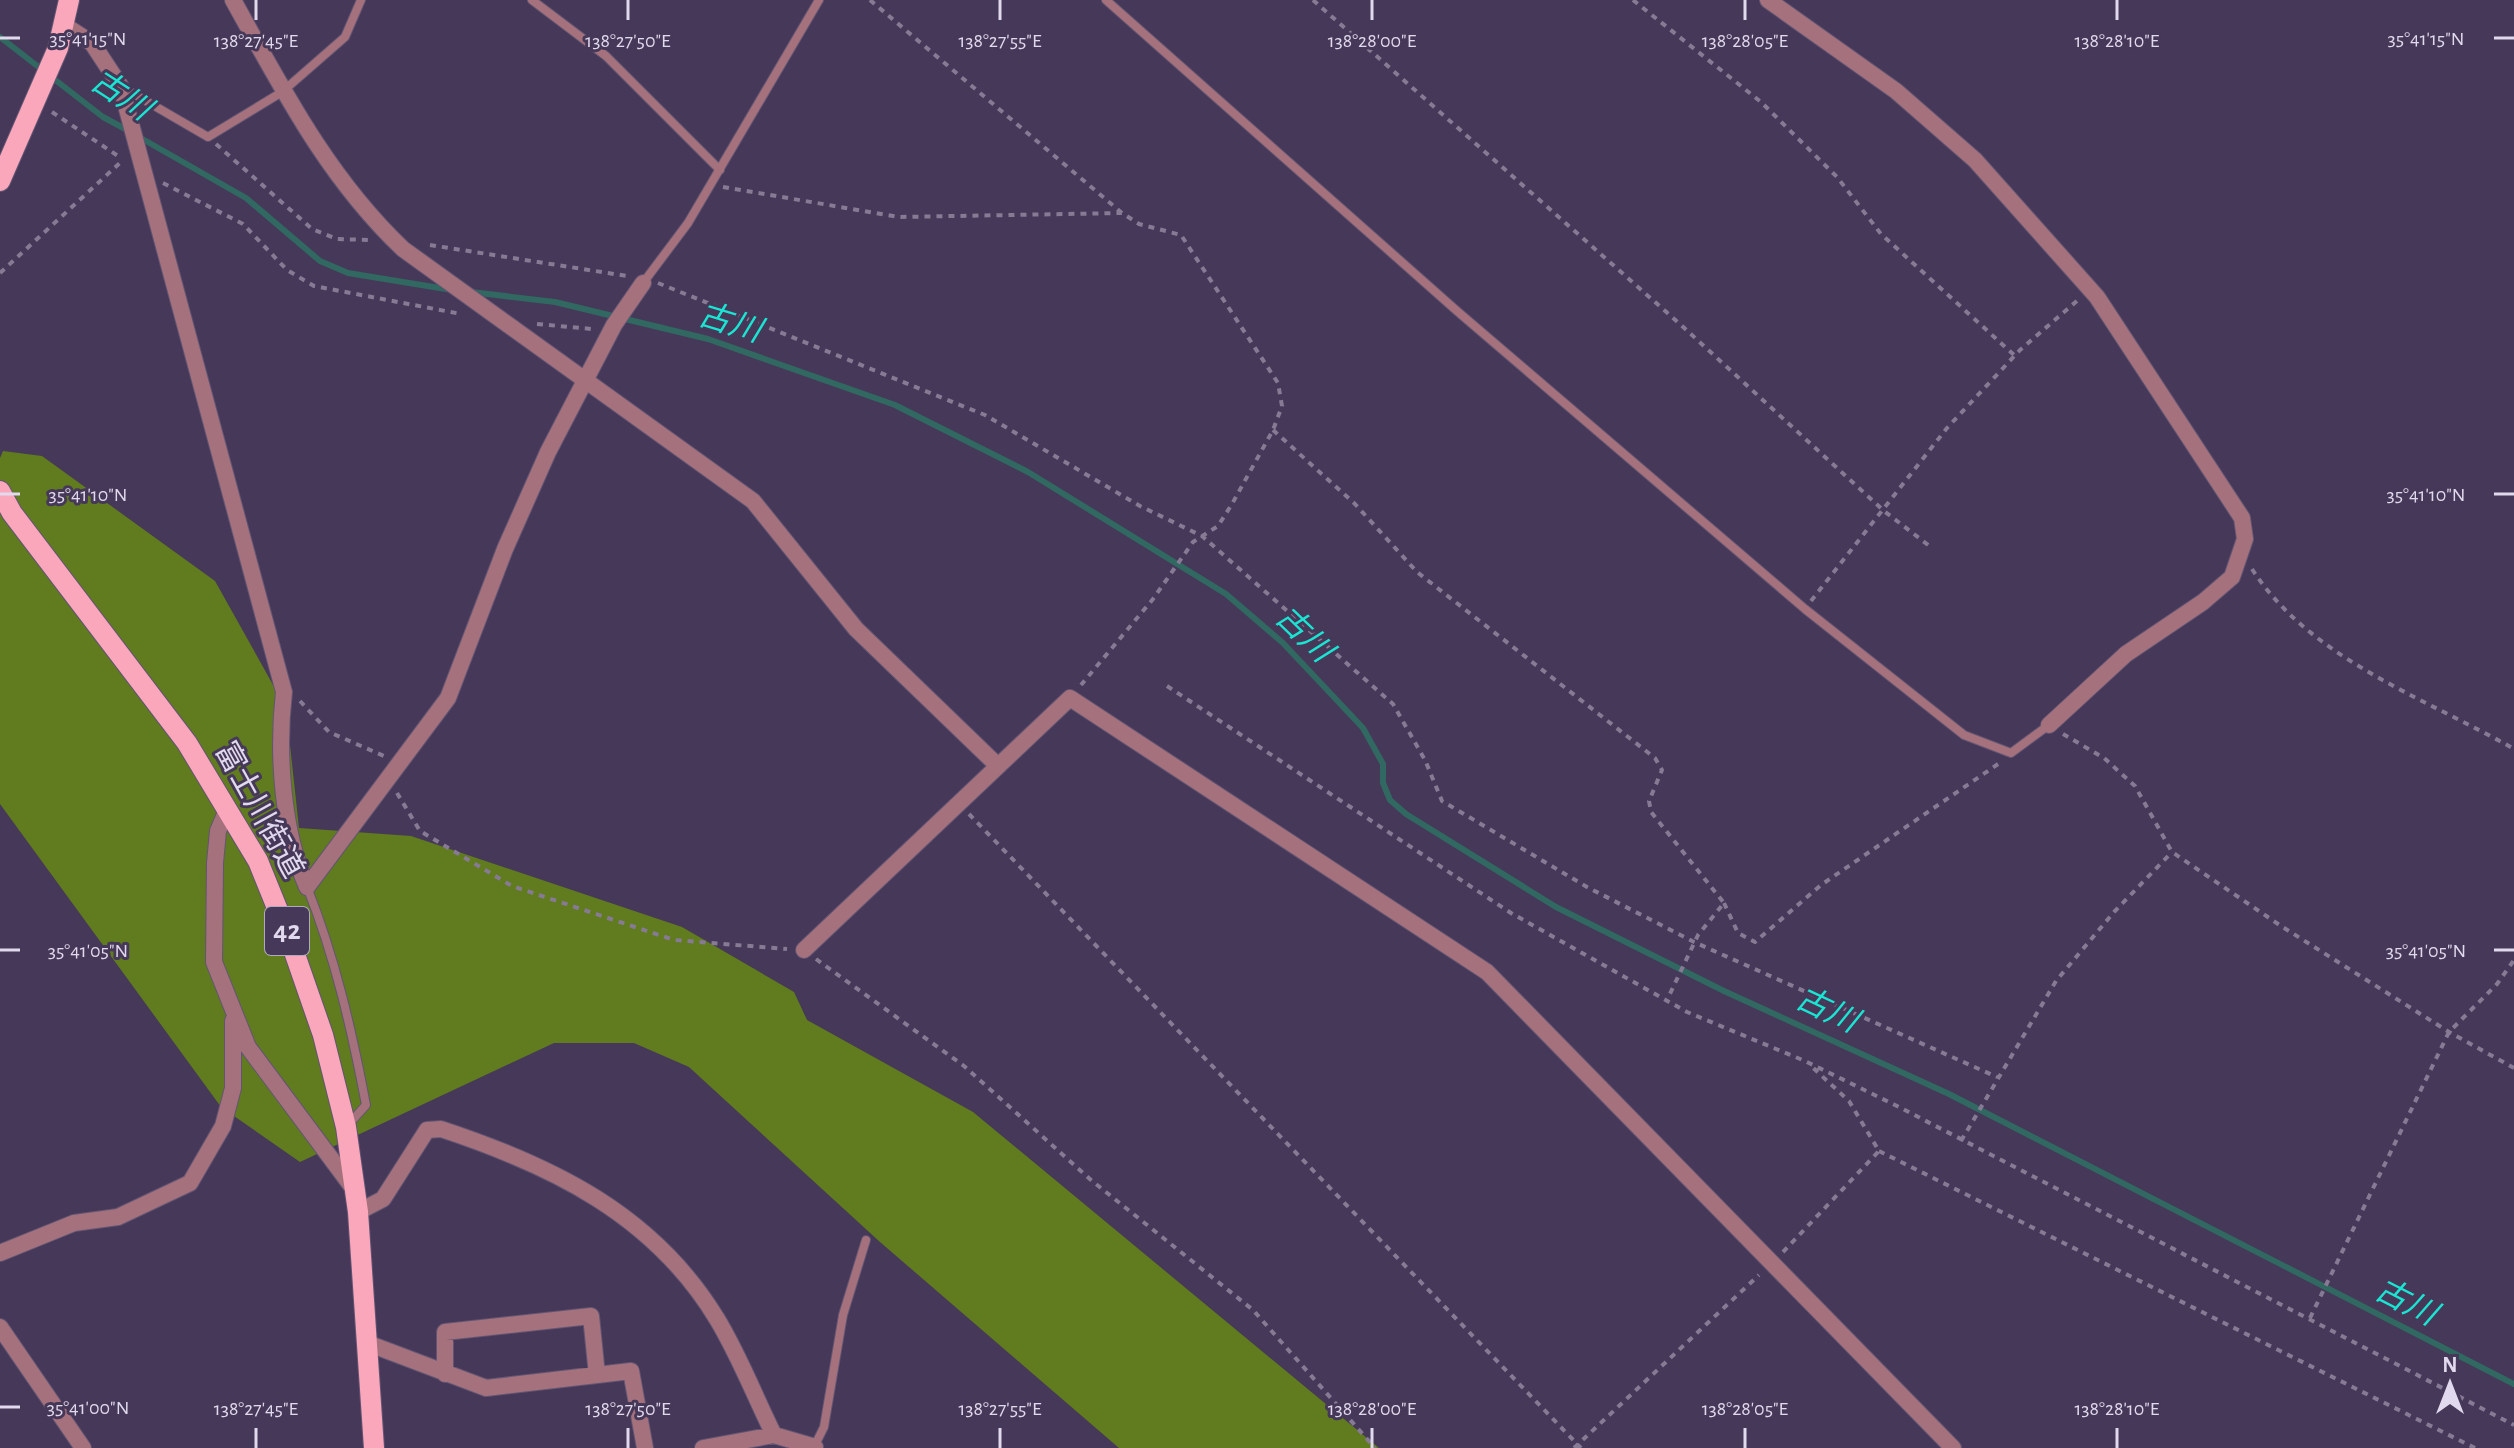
<svg xmlns="http://www.w3.org/2000/svg" width="2514" height="1448" font-family="'Alegreya Sans','Noto Sans JP',sans-serif">
	<style>
		.forest { fill: #617b1f }
		.lines { fill: none; stroke-linecap: round; stroke-linejoin: round }
		.stream { stroke: #316861; stroke-width: 6 }
		.lane-casing { stroke: #625573; stroke-width: 10 }
		.street-casing { stroke: #625573; stroke-width: 18 }
		.primary-casing { stroke: #625573; stroke-width: 22 }
		.path { stroke: #867a95; stroke-width: 4; stroke-dasharray: 6 6; stroke-linecap: butt }
		.lane { stroke: #a5717d; stroke-width: 8 }
		.street { stroke: #a5717d; stroke-width: 16 }
		.primary { stroke: #fba7bb; stroke-width: 20 }
		.ticks { fill: none; stroke: #e1d9ed; stroke-width: 3 }
		.labels { text-anchor: middle; dominant-baseline: central; stroke-width: 6; stroke-linejoin: round; paint-order: stroke }
		.shield { fill: #463858; stroke: #b2a9c0; stroke-width: 2 }
		.shield-label { font-size: 28px; font-weight: bold; fill: #e1d9ed }
		.street-label { font-size: 30px; fill: #e1d9ed; stroke: #463858 }
		.water-label { font-size: 32px; font-style: italic; fill: #19e5d2; stroke: #463858 }
		.ticks-label { font-size: 20px; text-anchor: middle; fill: #e1d9ed; stroke: #463858; stroke-width: 6; stroke-linejoin: round; paint-order: stroke }
	</style>
	<rect width="100%" height="100%" fill="#463858"/>
	<path class="forest" d="M3,451L42,456L215,581L286,708L299,828L411,836L682,927L794,992L807,1020L973,1112L1379,1448H1119L880,1242L689,1067L634,1043H554L300,1162L221,1107L0,804V458Z"/>
	<g class="lines">
		<path class="stream" d="M0,37L103,117L129,131
			M139,137L246,198L320,261L348,273L452,290
			M471,292L555,302L708,339L895,405L1028,472L1226,594L1283,643L1363,728L1383,764V783L1390,800L1406,814L1556,907L1724,991L1949,1094L2514,1384"/>
		<defs>
			<path id="lane" d="M532,0L606,56L720,170
				M1106,0L1457,311L1805,609L1964,735L2011,753L2049,725
				M122,87L208,137L282,92L345,37L361,0
				M643,283L688,223L819,0
				M307,887C335,957 352,1031 366,1105L349,1124
				M814,1447L824,1427L843,1315L866,1240"/>
			<path id="street" d="M233,0C283,90 328,178 403,249L753,501L856,629L998,766
				M1768,0L1896,91L1975,160L2097,297L2242,518L2245,539L2232,577L2203,602L2126,654L2049,725
				M64,25L92,43L121,87L284,692C277,752 282,831 307,887
				M227,810L218,831L215,863L214,962L248,1047L356,1192
				M307,887L448,698L505,549L548,452L614,325L643,283
				M804,950L1070,698L1487,972L1953,1448
				M358,1212L383,1199L427,1130L441,1129C553,1166 654,1215 717,1319C739,1355 755,1397 774,1435
				M0,1253L74,1223L118,1217L190,1183L223,1126L233,1088V1021
				M0,1327L83,1448
				M367,1343L486,1388L631,1371L645,1448
				M445,1374V1332L591,1316L597,1375
				M703,1448L774,1435L815,1447"/>
			<path id="primary" d="M0,181L58,48L69,0
				M0,491L12,513L187,743L258,861L290,940L323,1035L346,1127L358,1212L374,1448"/>
		</defs>
		<use href="#lane" class="lane-casing"/>
		<use href="#street" class="street-casing"/>
		<use href="#primary" class="primary-casing"/>
		<path class="path" d="M870,0L1122,213L1139,224L1181,235L1278,383L1282,406L1273,430L1232,504L1218,526L1193,542L1153,599L1081,685
			M1313,0L1681,325L1884,511L1932,548
			M1633,0L1761,102L1837,177L1881,234L2014,355
			M52,112L121,158
			M216,144L312,229L337,239L369,240
			M163,183L243,224L287,270L314,286L461,314
			M723,187L899,217L1122,213
			M430,245L627,276
			M0,273L122,161
			M658,283L985,415L1140,506L1202,536L1393,704L1425,760L1442,801L1587,887L1694,942L1997,1077
			M537,324L592,329
			M1273,430L1355,504L1417,572L1655,758L1662,770L1649,801L1651,812L1724,903L1698,935L1667,1000
			M2252,569C2310,659 2425,698 2514,749
			M1811,601L1947,428L2020,350L2078,300
			M1167,686L1511,913L1687,1012L1805,1061L1895,1105L2514,1425
			M300,701L329,732L384,756
			M2063,734L2104,758L2135,786L2172,852L2281,926L2449,1032L2514,1068
			M397,793L420,831L512,886L674,940L787,949
			M969,814L1581,1448
			M1724,903L1738,933L1755,942L1821,885L2001,762
			M816,959L964,1066L1091,1180L1253,1310L1375,1448
			M1961,1141L2056,981L2114,912L2172,852
			M1879,1151L2475,1448
			M1783,1252L1879,1151L1849,1101L1810,1065
			M2310,1318L2449,1032L2497,984L2514,960
			M1574,1448L1759,1275"/>
		<use href="#lane" class="lane"/>
		<use href="#street" class="street"/>
		<use href="#primary" class="primary"/>
	</g>
	<path class="ticks" d="M256,0V20M628,0V20M1000,0V20M1372,0V20M1745,0V20M2117,0V20M0,38H20M2494,38H2514M0,494H20M2494,494H2514M0,950H20M2494,950H2514M0,1407H20M256,1428V1448M628,1428V1448M1000,1428V1448M1372,1428V1448M1745,1428V1448M2117,1428V1448"/>
	<g class="labels">
		<rect class="shield" x="265" y="907" width="44" height="48" rx="6"/>
		<g class="shield-label">
			<text x="287" y="931">42</text>
		</g>
		<g class="street-label">
			<text transform="translate(259 810) rotate(61)">富士川街道</text>
		</g>
		<g class="water-label">
			<text transform="translate(121 95) rotate(33)">古川</text>
			<text transform="translate(730 323) rotate(17)">古川</text>
			<text transform="translate(1304 634) rotate(44)">古川</text>
			<text transform="translate(1827 1010) rotate(25)">古川</text>
			<text transform="translate(2406 1302) rotate(27)">古川</text>
		</g>
	</g>
	<g class="ticks-label">
		<text x="88" y="45">35°41'15"N</text>
		<text x="2426" y="45">35°41'15"N</text>
		<text x="256" y="47">138°27'45"E</text>
		<text x="628" y="47">138°27'50"E</text>
		<text x="1000" y="47">138°27'55"E</text>
		<text x="1372" y="47">138°28'00"E</text>
		<text x="1745" y="47">138°28'05"E</text>
		<text x="2117" y="47">138°28'10"E</text>
		<text x="88" y="501">35°41'10"N</text>
		<text x="2426" y="501">35°41'10"N</text>
		<text x="88" y="957">35°41'05"N</text>
		<text x="2426" y="957">35°41'05"N</text>
		<text x="88" y="1414">35°41'00"N</text>
		<text x="256" y="1415">138°27'45"E</text>
		<text x="628" y="1415">138°27'50"E</text>
		<text x="1000" y="1415">138°27'55"E</text>
		<text x="1372" y="1415">138°28'00"E</text>
		<text x="1745" y="1415">138°28'05"E</text>
		<text x="2117" y="1415">138°28'10"E</text>
	</g>
	<g transform="translate(2450 1384)" stroke="#463858" stroke-width="6" paint-order="stroke">
	<path d="M0-6L14 30L0 20L-14 30Z" fill="#e1d9ed"/>
	<text y="-12" font-size="22" font-weight="bold" text-anchor="middle" fill="#e1d9ed">N</text>
	</g>
</svg>
